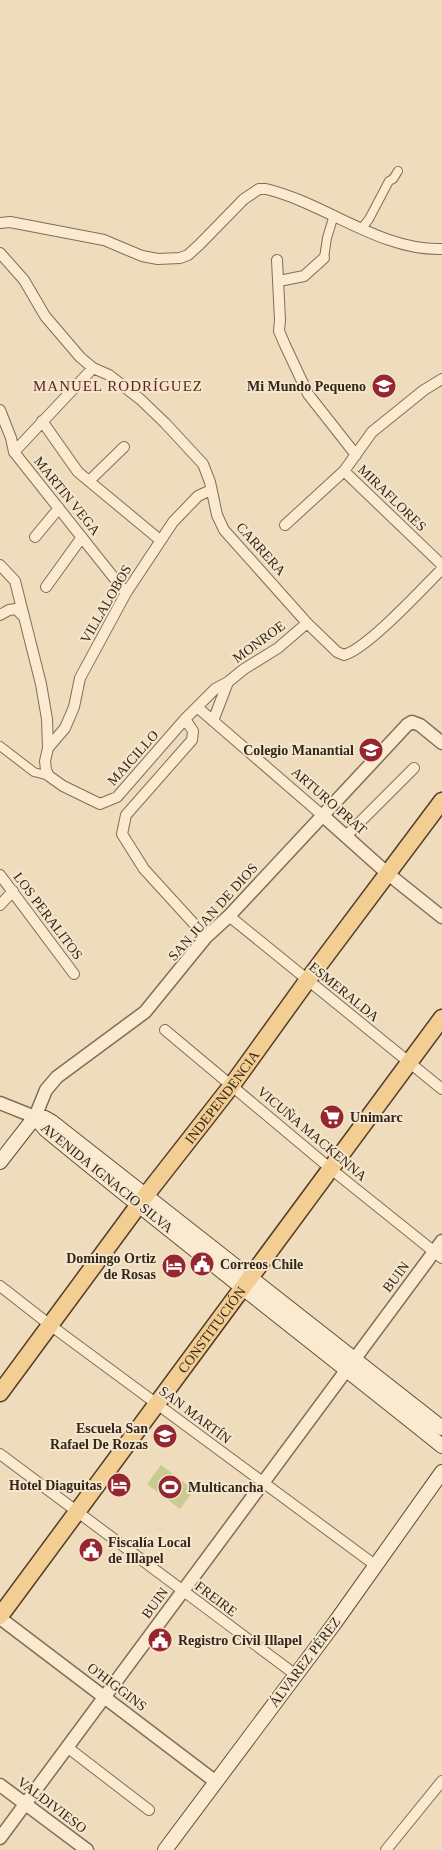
<svg xmlns="http://www.w3.org/2000/svg" width="442" height="1850" font-family="'Times New Roman',serif">
	<style>
		.green { fill: #c9cc91 }
		.lines { fill: none; stroke-linecap: round; stroke-linejoin: round }
		.pedestrian-casing { stroke: #866c56; stroke-width: 10 }
		.minor-casing { stroke: #866c56; stroke-width: 12 }
		.tertiary-casing { stroke: #866c56; stroke-width: 15 }
		.secondary-casing { stroke: #684d3a; stroke-width: 16 }
		.primary-casing { stroke: #533b2b; stroke-width: 19 }
		.pedestrian { stroke: #f9ead0; stroke-width: 8 }
		.minor { stroke: #f9ead0; stroke-width: 10 }
		.tertiary { stroke: #f9ead0; stroke-width: 12 }
		.secondary { stroke: #f9ead0; stroke-width: 14 }
		.primary { stroke: #f3ce93; stroke-width: 16 }
		.labels { text-anchor: middle; dominant-baseline: central; stroke-width: 4; stroke-linejoin: round; paint-order: stroke }
		.poi-label { font-size: 14px; font-weight: bold; fill: #35261b; stroke: #f5e7cd; text-anchor: end }
		.street-label { font-size: 14px; fill: #35261b; stroke: #f5e7cd }
		.neighbourhood-label { font-size: 15px; letter-spacing: 1px; fill: #62241a; stroke: #f5e7cd }
	</style>
	<rect width="100%" height="100%" fill="#eedcbd"/>
	<path class="green" d="M161,1465L194,1490L180,1509L147,1484Z"/>
	<g class="lines">
		<defs>
			<path id="pedestrian" d="M362,228L369,219L389,181L393,179L398,171
				M324,258L327,238L334,215
				M0,746L34,772L49,776"/>
			<path id="minor" d="M0,223L10,222L104,240L142,256L158,259L180,258L188,255L199,245L244,199L259,189H266C325,203 380,251 442,249
				M0,253L24,280L45,316L80,357L93,368L109,375L140,399L165,423L203,464L210,482L217,515L224,530L307,623L337,652L344,655C367,649 422,589 442,569
				M277,260L280,320L279,331L285,345L308,394L356,455
				M279,281L304,276L324,258
				M0,410L11,438L14,452L126,593
				M42,421L78,472L160,540
				M14,452L93,368
				M344,471L442,565
				M89,481L124,447
				M285,525L344,471L372,432L424,390L442,379
				M35,537L59,508
				M0,565L15,581L41,684L47,719L48,748L45,761L46,770L49,776L63,786L100,804L117,797L185,719L215,689L228,682L244,669L278,648L307,623
				M46,587L82,537
				M0,615L9,610L16,609L24,617
				M197,707L322,815
				M185,719L193,731L192,740L126,815L122,834L144,869L206,937
				M213,721L228,682
				M48,748L65,728L74,707L80,678L126,593L173,522L198,496L211,490
				M346,836L414,768
				M0,875L74,974
				M0,905L13,891
				M229,916L442,1089
				M165,1030L331,1169L442,1258
				M0,1286L50,1325L375,1565
				M0,1454L296,1675
				M67,1747L149,1810
				M386,1850L442,1781"/>
			<path id="tertiary" d="M322,815L387,873L442,917
				M0,1103L35,1117L46,1090L57,1077L145,1012L206,937L229,916L407,725L412,722L420,725L442,743
				M0,1618L216,1782
				M0,1785L87,1850
				M0,1838L442,1241"/>
			<path id="secondary" d="M35,1117L45,1129C176,1237 310,1340 442,1446
				M35,1117L45,1118L52,1122L442,1428
				M0,1162L35,1117
				M165,1850L334,1624L442,1472"/>
			<g id="primary">
				<path id="s1" d="M0,1393L146,1195L232,1085L307,981L442,801"/>
				<path id="s2" d="M0,1616L442,1018"/>
			</g>
		</defs>
		<use href="#pedestrian" class="pedestrian-casing"/>
		<use href="#minor" class="minor-casing"/>
		<use href="#tertiary" class="tertiary-casing"/>
		<use href="#secondary" class="secondary-casing"/>
		<use href="#primary" class="primary-casing"/>
		<use href="#pedestrian" class="pedestrian"/>
		<use href="#minor" class="minor"/>
		<use href="#tertiary" class="tertiary"/>
		<use href="#secondary" class="secondary"/>
		<use href="#primary" class="primary"/>
	</g>
	<defs>
		<symbol id="school-disc" viewBox="-11 -11 22 22"><circle r="9.5" fill="#96262f" stroke="#f5e7cd"/><path d="M0-5L7-2L0 1L-7-2ZM-4 1L0 2.5L4 1V4Q0 6-4 4Z" fill="#fff"/></symbol>
		<symbol id="supermarket-disc" viewBox="-11 -11 22 22"><circle r="9.5" fill="#96262f" stroke="#f5e7cd"/><path d="M-6-5.5h2.5l.6 2H6L4.5 2H-2.5L-4.4-4H-6ZM-1.5 3.2a1.3 1.3 0 1 0 .1 0ZM3 3.2a1.3 1.3 0 1 0 .1 0Z" fill="#fff"/></symbol>
		<symbol id="civic-disc" viewBox="-11 -11 22 22"><circle r="9.5" fill="#96262f" stroke="#f5e7cd"/><path d="M-.6-6.5H3V-4.5H.6V-3L4-1V1h2V6H-6V1h2V-1L-.6-3ZM-1.2 2.5V6h2.4V2.5Z" fill="#fff"/></symbol>
		<symbol id="hotel-disc" viewBox="-11 -11 22 22"><circle r="9.5" fill="#96262f" stroke="#f5e7cd"/><path d="M-6-4.5h1.5V1H6V5H4.5V3h-9V5H-6ZM-4 0a1.8 1.8 0 1 1 3.6 0ZM.5 0V-2.5h3Q6-2.5 6 0Z" fill="#fff"/></symbol>
		<symbol id="stadium-disc" viewBox="-11 -11 22 22"><circle r="9.5" fill="#96262f" stroke="#f5e7cd"/><path d="M0-5a6.5 5 0 1 0 0 10a6.5 5 0 1 0 0-10ZM-3.5-1.8h7v3.6h-7Z" fill="#fff"/></symbol>
	</defs>
	<g fill-rule="evenodd">
		<use href="#school-disc" x="370" y="372" width="28" height="28"/>
		<use href="#school-disc" x="357" y="736" width="28" height="28"/>
		<use href="#supermarket-disc" x="318" y="1103" width="28" height="28"/>
		<use href="#civic-disc" x="188" y="1250" width="28" height="28"/>
		<use href="#hotel-disc" x="160" y="1252" width="28" height="28"/>
		<use href="#school-disc" x="151" y="1422" width="28" height="28"/>
		<use href="#hotel-disc" x="105" y="1471" width="28" height="28"/>
		<use href="#stadium-disc" x="156" y="1473" width="28" height="28"/>
		<use href="#civic-disc" x="77" y="1536" width="28" height="28"/>
		<use href="#civic-disc" x="146" y="1626" width="28" height="28"/>
	</g>
	<g class="labels">
		<g class="poi-label">
			<text x="366" y="386">Mi Mundo Pequeno</text>
			<text x="354" y="750">Colegio Manantial</text>
			<text x="350" y="1117" text-anchor="start">Unimarc</text>
			<text x="156" y="1258">Domingo Ortiz<tspan x="156" dy="16">de Rosas</tspan></text>
			<text x="220" y="1264" text-anchor="start">Correos Chile</text>
			<text x="148" y="1428">Escuela San<tspan x="148" dy="16">Rafael De Rozas</tspan></text>
			<text x="102" y="1485">Hotel Diaguitas</text>
			<text x="188" y="1487" text-anchor="start">Multicancha</text>
			<text x="108" y="1542" text-anchor="start">Fiscalía Local<tspan x="108" dy="16">de Illapel</tspan></text>
			<text x="178" y="1640" text-anchor="start">Registro Civil Illapel</text>
		</g>
		<g class="street-label">
			<text transform="translate(67 496) rotate(51)">MARTIN VEGA</text>
			<text transform="translate(392 498) rotate(44)">MIRAFLORES</text>
			<text transform="translate(261 549) rotate(48)">CARRERA</text>
			<text transform="translate(106 604) rotate(-60)">VILLALOBOS</text>
			<text transform="translate(259 642) rotate(-36)">MONROE</text>
			<text transform="translate(133 758) rotate(-48)">MAICILLO</text>
			<text transform="translate(329 801) rotate(41)">ARTURO PRAT</text>
			<text transform="translate(213 912) rotate(-48)">SAN JUAN DE DIOS</text>
			<text transform="translate(48 916) rotate(53)">LOS PERALITOS</text>
			<text transform="translate(344 992) rotate(39)">ESMERALDA</text>
			<text stroke="none"><textPath href="#s1" startOffset="370">INDEPENDENCIA</textPath></text>
			<text transform="translate(312 1134) rotate(40)">VICUÑA MACKENNA</text>
			<text transform="translate(107 1178) rotate(39)">AVENIDA IGNACIO SILVA</text>
			<text transform="translate(396 1277) rotate(-53)">BUIN</text>
			<text stroke="none"><textPath href="#s2" startOffset="356">CONSTITUCIÓN</textPath></text>
			<text transform="translate(195 1415) rotate(37)">SAN MARTÍN</text>
			<text transform="translate(216 1599) rotate(37)">FREIRE</text>
			<text transform="translate(155 1603) rotate(-54)">BUIN</text>
			<text transform="translate(305 1662) rotate(-53)">ÁLVAREZ PÉREZ</text>
			<text transform="translate(117 1687) rotate(37)">O'HIGGINS</text>
			<text transform="translate(52 1805) rotate(37)">VALDIVIESO</text>
		</g>
		<g class="neighbourhood-label">
			<text x="118" y="386">MANUEL RODRÍGUEZ</text>
		</g>
	</g>
</svg>
